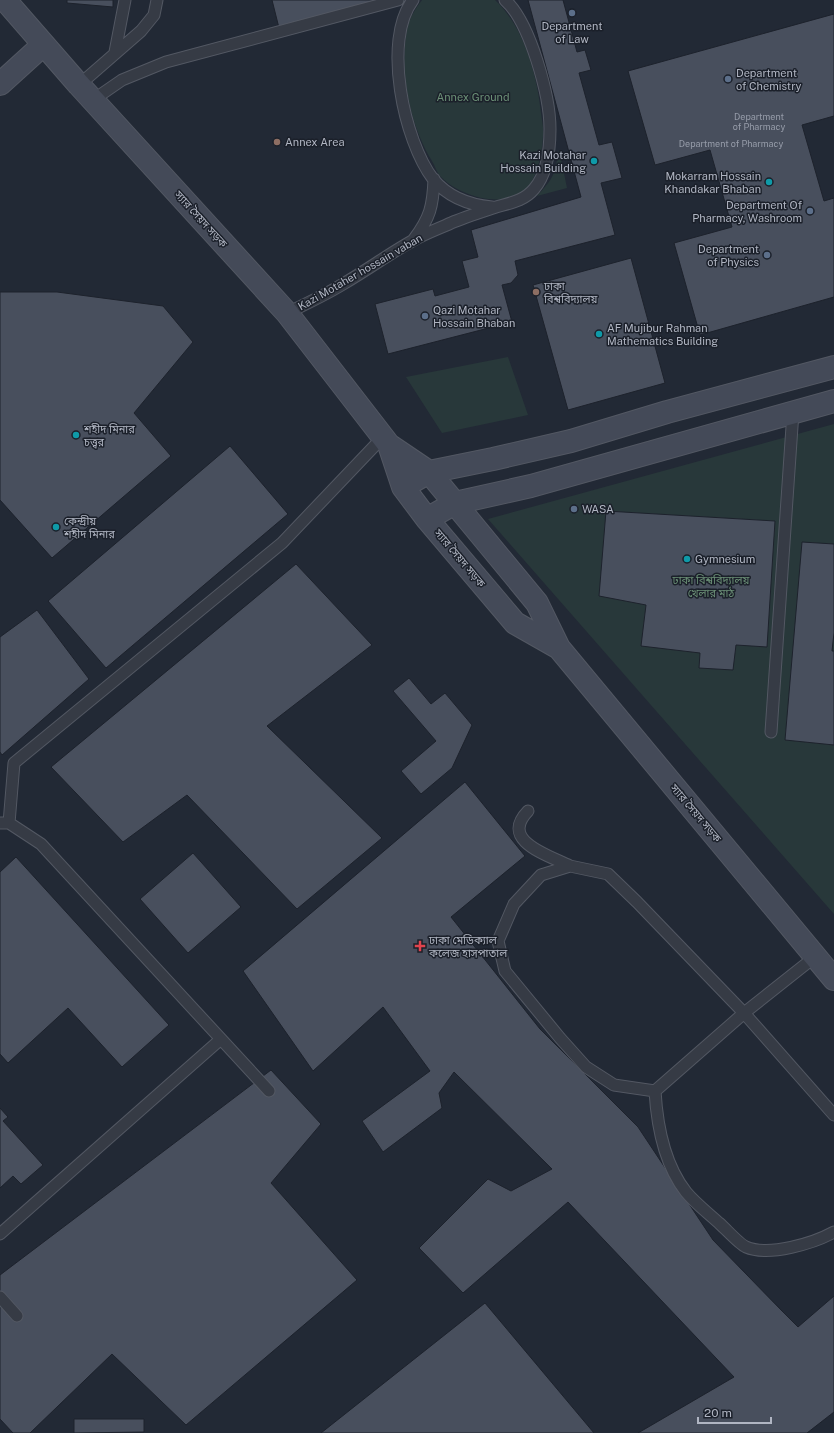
<svg xmlns="http://www.w3.org/2000/svg" width="834" height="1433" font-family="'Public Sans','Noto Sans Bengali',sans-serif">
	<style>
		.green { fill: #28383a }
		.building { fill: #484f5d; stroke: #1d222c }
		.lines { fill: none; stroke-linecap: round; stroke-linejoin: round }
		.service-casing { stroke: #535863; stroke-width: 13 }
		.secondary-casing { stroke: #535863; stroke-width: 24 }
		.service { stroke: #363b45; stroke-width: 11 }
		.secondary { stroke: #444a58; stroke-width: 22 }
		.service-dot { fill: #5c6f8a; stroke: #1b202a; stroke-width: 1.5 }
		.education-dot { fill: #8d6e63; stroke: #1b202a; stroke-width: 1.5 }
		.culture-dot { fill: #0f9aa8; stroke: #1b202a; stroke-width: 1.5 }
		.health-dot { fill: #e0444e; stroke: #1b202a; stroke-width: 1.5 }
		.labels { text-anchor: middle; dominant-baseline: central; stroke-width: 3; stroke-linejoin: round; paint-order: stroke }
		.number-label { font-size: 9px; fill: #969ca9 }
		.poi-label { font-size: 11px; fill: #b0b5c2; stroke: #1b202a; text-anchor: start }
		.park-label { font-size: 11px; fill: #6b8f76; stroke: #1b202a }
		.street-label { font-size: 11px; fill: #b0b5c2; stroke: #1b202a }
	</style>
	<rect width="100%" height="100%" fill="#222935"/>
	<path class="green" d="M422,0H495C524,27 537,75 541,113C542,121 544,129 543,137C542,151 539,168 532,181C513,213 462,198 441,177C437,173 435,166 432,161C410,125 399,72 407,30C409,19 415,9 422,0Z
		M559,149L567,188L537,196C554,178 555,174 559,149Z
		M508,357L528,415L442,433L406,377Z
		M834,424V914L488,519Z"/>
	<path class="building" d="M67,0H113V7L67,3Z
		M272,0H381L279,28Z
		M528,0H563L577,52L585,50L591,70L579,73L599,145L612,142L622,178L601,183L615,235L515,261L518,275L511,283L502,285L512,322L388,354L375,304L433,289L435,296L469,287L462,261L478,257L471,230L581,197Z
		M834,14V116L802,125L824,201L834,198V297L700,335L674,243L732,227L710,150L655,165L628,71Z
		M631,258L665,383L568,410L533,285Z
		M0,292H57L163,306L193,342L134,413L171,456L52,558L0,500Z
		M230,446L288,514L106,668L48,601Z
		M606,511L775,521L767,647L736,645L733,670L699,668L700,653L641,646L646,605L599,596Z
		M802,542L834,544V633L832,651H834V745L785,740Z
		M296,564L372,645L267,726L382,838L297,909L187,795L123,842L51,767Z
		M37,610L89,679L2,755L0,752V637Z
		M409,678L431,704L445,693L472,725L452,768L421,794L401,771L436,741L393,691Z
		M465,782L525,856L451,917L540,1029L638,1127L713,1240L782,1311L798,1327L834,1296V1412L807,1433H638L734,1377L568,1202L463,1293L419,1248L488,1179L511,1191L552,1169L454,1072L439,1093L442,1108L383,1152L362,1121L430,1071L383,1007L313,1071L243,971Z
		M193,853L241,907L188,953L140,899Z
		M16,857L169,1025L122,1067L68,1008L8,1063L0,1054V872Z
		M271,1070L321,1124L271,1183L357,1280L186,1425L112,1354L30,1433H13L0,1419V1275Z
		M0,1108L8,1117L3,1121L43,1165L21,1184L13,1176L0,1188Z
		M485,1303L594,1433H321Z
		M74,1419H144V1432L74,1433Z"/>
	<g class="lines">
		<defs>
			<path id="service" d="M413,0C382,40 404,141 433,179C448,197 469,205 492,207
				M115,52L125,0
				M79,85L141,31L154,15L157,0
				M93,100L122,80L166,62L398,0
				M414,239C430,218 433,206 434,179
				M287,313C306,304 325,295 343,284C367,270 389,254 412,241C424,234 438,229 451,223C465,217 481,212 496,207C510,203 524,201 534,189C547,174 550,148 550,129C550,96 530,22 505,0
				M771,732L793,412
				M528,811C499,841 548,855 570,866
				M0,823H9L41,844L269,1091
				M9,823L14,763L282,543L383,437
				M816,956L744,1013L655,1091L614,1085L586,1067L560,1038L505,971L498,941L514,904L541,875L570,866L608,874L637,902L744,1013L834,1115
				M655,1091C657,1125 664,1164 686,1192C695,1203 708,1213 719,1223C726,1229 739,1244 746,1247C769,1257 814,1243 834,1232
				M0,1234L221,1039
				M0,1297L17,1316"/>
			<path id="secondary" d="M5,0L79,85L287,313L389,445L429,472L537,603L559,648L834,979
				M0,84L43,45
				M389,445L403,487L427,519L515,623L559,648
				M403,487L429,472L493,459L571,441L667,412L834,367
				M427,519L455,503L531,486L834,401"/>
		</defs>
		<use href="#service" class="service-casing"/>
		<use href="#secondary" class="secondary-casing"/>
		<use href="#service" class="service"/>
		<use href="#secondary" class="secondary"/>
	</g>
	<g class="service-dot">
		<circle cx="572" cy="13" r="4"/>
		<circle cx="728" cy="79" r="4"/>
		<circle cx="810" cy="211" r="4"/>
		<circle cx="767" cy="255" r="4"/>
		<circle cx="425" cy="316" r="4"/>
		<circle cx="574" cy="509" r="4"/>
	</g>
	<g class="education-dot">
		<circle cx="277" cy="142" r="4"/>
		<circle cx="536" cy="292" r="4"/>
	</g>
	<g class="culture-dot">
		<circle cx="594" cy="161" r="4"/>
		<circle cx="769" cy="182" r="4"/>
		<circle cx="599" cy="334" r="4"/>
		<circle cx="76" cy="435" r="4"/>
		<circle cx="56" cy="527" r="4"/>
		<circle cx="687" cy="559" r="4"/>
	</g>
	<path class="health-dot" d="M418 940h4v4h4v4h-4v4h-4v-4h-4v-4h4z"/>
	<g class="labels">
		<g class="number-label">
			<text x="759" y="116">Department<tspan x="759" dy="10">of Pharmacy</tspan></text>
			<text x="731" y="143">Department of Pharmacy</text>
		</g>
		<g class="poi-label">
			<text x="572" y="26" text-anchor="middle">Department<tspan x="572" dy="13">of Law</tspan></text>
			<text x="736" y="73">Department<tspan x="736" dy="13">of Chemistry</tspan></text>
			<text x="285" y="142">Annex Area</text>
			<text x="586" y="155" text-anchor="end">Kazi Motahar<tspan x="586" dy="13">Hossain Building</tspan></text>
			<text x="761" y="176" text-anchor="end">Mokarram Hossain<tspan x="761" dy="13">Khandakar Bhaban</tspan></text>
			<text x="802" y="205" text-anchor="end">Department Of<tspan x="802" dy="13">Pharmacy, Washroom</tspan></text>
			<text x="759" y="249" text-anchor="end">Department<tspan x="759" dy="13">of Physics</tspan></text>
			<text x="544" y="286">ঢাকা<tspan x="544" dy="13">বিশ্ববিদ্যালয়</tspan></text>
			<text x="433" y="310">Qazi Motahar<tspan x="433" dy="13">Hossain Bhaban</tspan></text>
			<text x="607" y="328">AF Mujibur Rahman<tspan x="607" dy="13">Mathematics Building</tspan></text>
			<text x="84" y="429">শহীদ মিনার<tspan x="84" dy="13">চত্ত্বর</tspan></text>
			<text x="582" y="509">WASA</text>
			<text x="64" y="521">কেন্দ্রীয়<tspan x="64" dy="13">শহীদ মিনার</tspan></text>
			<text x="695" y="559">Gymnesium</text>
			<text x="429" y="940">ঢাকা মেডিক্যাল<tspan x="429" dy="13">কলেজ হাসপাতাল</tspan></text>
		</g>
		<g class="park-label">
			<text x="473" y="97">Annex Ground</text>
			<text x="711" y="580">ঢাকা বিশ্ববিদ্যালয়<tspan x="711" dy="13">খেলার মাঠ</tspan></text>
		</g>
		<g class="street-label">
			<text transform="translate(201 219) rotate(48)">স্যার সৈয়দ সড়ক</text>
			<text transform="translate(360 272) rotate(-30)">Kazi Motaher hossain vaban</text>
			<text transform="translate(460 558) rotate(50)">স্যার সৈয়দ সড়ক</text>
			<text transform="translate(696 813) rotate(50)">স্যার সৈয়দ সড়ক</text>
		</g>
	</g>
	<path d="M698 1417v6h73v-6" fill="none" stroke="#b0b5c2" stroke-width="2"/>
	<text x="704" y="1417" font-size="12" fill="#b0b5c2" stroke="#1b202a" stroke-width="3" paint-order="stroke">20 m</text>
</svg>
